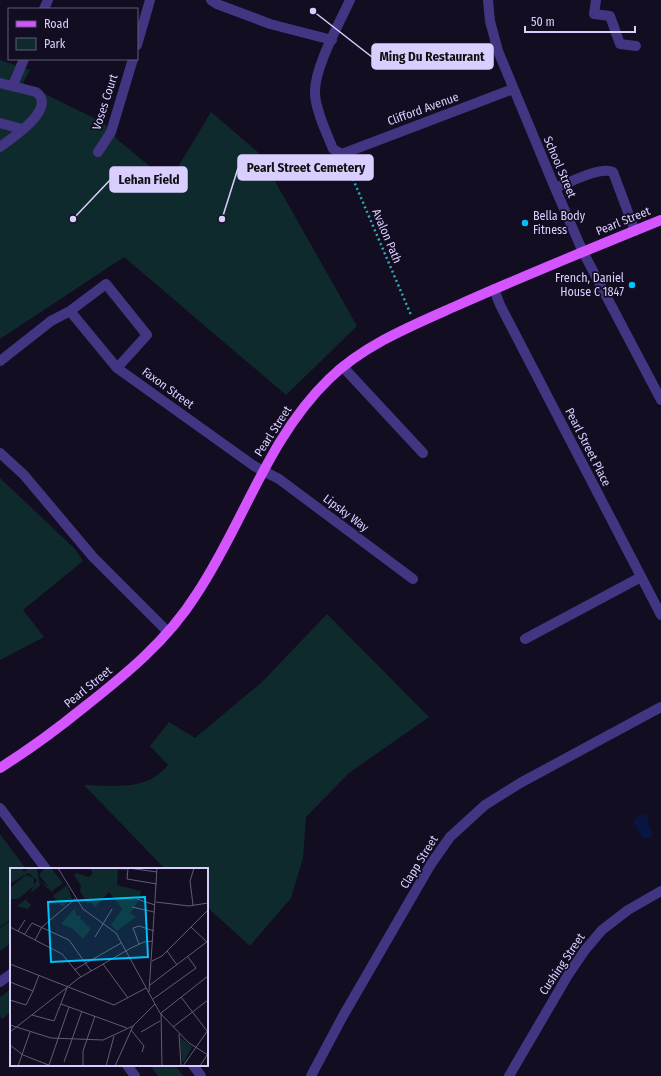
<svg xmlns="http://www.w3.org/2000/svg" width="661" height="1076" font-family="'Fira Sans Condensed',sans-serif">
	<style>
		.green { fill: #0f2a2c }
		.water { fill: #071540 }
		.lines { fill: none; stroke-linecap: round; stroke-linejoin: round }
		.path { stroke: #29afb8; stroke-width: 2.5; stroke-dasharray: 2 3; stroke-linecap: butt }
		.minor { stroke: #423683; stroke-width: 10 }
		.major { stroke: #d455ff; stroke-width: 10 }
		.poi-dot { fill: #00c1f9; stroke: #130d22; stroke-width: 1.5 }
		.labels { text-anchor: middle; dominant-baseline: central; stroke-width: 3.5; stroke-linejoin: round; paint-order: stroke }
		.street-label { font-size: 12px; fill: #daceff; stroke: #130d22 }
		.poi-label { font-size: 12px; fill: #daceff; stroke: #130d22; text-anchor: start }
		.inset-road { fill: none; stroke: #635a7a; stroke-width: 1 }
		.view { fill: #00c1f9; fill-opacity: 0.15; stroke: #00c1f9; stroke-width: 2 }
		.inset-edge { fill: none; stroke: #daceff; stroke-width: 2 }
		.leader { fill: none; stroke: #daceff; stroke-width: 1.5 }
		.callout-dot { fill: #daceff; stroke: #130d22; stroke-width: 1.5 }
		.callout { fill: #daceff; stroke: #daceff; stroke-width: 1.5 }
		.callout-label { font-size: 13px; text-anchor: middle; font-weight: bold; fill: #111 }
	</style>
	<rect width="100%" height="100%" fill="#130d22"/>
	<path class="green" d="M0,60L30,70L23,83L104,123L118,140L169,182L211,112L259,153L357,326L286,395L124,257L0,339Z
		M0,478L75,549L83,561L23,610L44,637L0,660Z
		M327,614L429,717L349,773L306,817L303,858L291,898L250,946L207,907V869H165L84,785C115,786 147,791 168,765L150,746L169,722L195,738L262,682Z
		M0,834L26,869H11V919L0,927Z
		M11,920V943L0,951V928Z
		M11,989V1012L2,1019L0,1016V997Z
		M150,1065H175L183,1076H158Z"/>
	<path class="water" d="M646,814L649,819L647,821L653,833L651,838L643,839L633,821L638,815Z"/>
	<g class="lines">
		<path class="path" d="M347,165L411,315"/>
		<path class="minor" d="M211,0L217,4L270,24L332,40
			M350,0C339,24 314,68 315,93C315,109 327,134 333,149L342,154L513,89
			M488,0L490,21L498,51L555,188L583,252L661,400
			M596,0L594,14L610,16L620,44L636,46
			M44,9L48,0
			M137,45L150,0
			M0,83L36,92C58,108 12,138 0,147
			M13,85L24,59
			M0,123L22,129
			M98,152L111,132L133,59
			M555,188C569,183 600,166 613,172L635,231
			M494,289L500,305L661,615
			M70,311L117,368L254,466L279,479L413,579
			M0,361L51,321L70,311L106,284L147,335L117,368
			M343,367L423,453
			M0,453L24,475L93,557L168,632
			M525,639L641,577
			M0,808L46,869
			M0,982L11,974
			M127,1065L135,1076
			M193,1065L201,1076
			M311,1076L343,1016L431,864L450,837L485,805L522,782L661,707
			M509,1076L568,975L585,950L602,930L628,910L661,891"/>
		<path class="major" d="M0,768C30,749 56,730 83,708C125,675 167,641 196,595C243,525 267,439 329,379C364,345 411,326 456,306C523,276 592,248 661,220"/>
	</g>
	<g class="poi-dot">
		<circle cx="525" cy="223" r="4"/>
		<circle cx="632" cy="285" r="4"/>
	</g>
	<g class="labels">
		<g class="street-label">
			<text transform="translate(105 102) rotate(-72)">Voses Court</text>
			<text transform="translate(423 109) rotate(-20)">Clifford Avenue</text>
			<text transform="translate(560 167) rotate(67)">School Street</text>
			<text transform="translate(623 221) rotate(-22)">Pearl Street</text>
			<text transform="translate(387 236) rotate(67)">Avalon Path</text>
			<text transform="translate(168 388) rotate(36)">Faxon Street</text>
			<text transform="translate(273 431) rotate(-57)">Pearl Street</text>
			<text transform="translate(588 447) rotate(63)">Pearl Street Place</text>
			<text transform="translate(346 513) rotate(37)">Lipsky Way</text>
			<text transform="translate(88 687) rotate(-39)">Pearl Street</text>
			<text transform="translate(419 862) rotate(-58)">Clapp Street</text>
			<text transform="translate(562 964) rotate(-56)">Cushing Street</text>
		</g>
		<g class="poi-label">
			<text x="533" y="216">Bella Body<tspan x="533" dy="14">Fitness</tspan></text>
			<text x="624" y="278" text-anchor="end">French, Daniel<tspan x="624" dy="14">House C 1847</tspan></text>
		</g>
	</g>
	<g transform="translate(10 868)">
		<rect width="198" height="198" fill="#130d22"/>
		<path d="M0,0H11L14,4L19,0H27L30,18L20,25L27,12L18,5L0,16ZM35,0H41L53,15L42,23L44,26L30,13L39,19L29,7ZM80,0H116V3L108,1L107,17L131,23L129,32L120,45L126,49L107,63L101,57L112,41L99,24L85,39L80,34L78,36L70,23L71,18L64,7L66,5L79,9L83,5ZM16,7L24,10V18L8,31H1L0,20ZM57,17L62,31L52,39L43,28ZM19,29L16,32L21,37L18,41L7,38ZM65,40L66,47L71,48L70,50L81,61L73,71L63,61L51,56ZM170,169L182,179L174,194L172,193Z" fill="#0f2a2c"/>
		<path class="inset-road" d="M48,0L73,41L106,65L150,145L179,175L198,187M118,0L117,11L147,16M118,0L147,4M127,31L145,37M146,34L179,38L198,35M183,37L180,13L184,0M122,39L144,44M0,59L52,86L71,109M181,59L198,75M8,63L15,52M14,67L22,55L59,72L81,103M85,69L102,41M25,72L32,59L65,31M129,76L123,60L129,58L144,63M157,83L167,97M142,93L152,88L198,42M0,96L104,137L136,120M93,96L118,130M64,102L111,75M0,114L23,123L29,107M140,117L198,73M139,124L147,0M171,129L197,163M143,131L186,100L178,89M0,132L16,137L23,123M51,136L117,160M22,147L44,153L57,120M0,157L41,170L93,172L123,158L145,136M163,159L198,132M121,162L134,178L132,184M0,164L69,110L121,80L134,74L143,73M131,164L150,153M169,166L171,198M0,177L13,187L41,198M54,194L72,143M39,197L59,139M8,198L20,164M73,198V183L85,148M96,198L104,168M105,198L123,158M152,198L151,145L198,108M173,198L198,162M190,198L197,187"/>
		<path class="view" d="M135,29L138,89L41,94L38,34Z"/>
		<rect width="198" height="198" class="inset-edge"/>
	</g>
	<path class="leader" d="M313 11L372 57M222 219L238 168M73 219L110 180"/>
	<g class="callout-dot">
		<circle cx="313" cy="11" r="4"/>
		<circle cx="222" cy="219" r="4"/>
		<circle cx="73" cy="219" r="4"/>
	</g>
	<g class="callout">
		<rect x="372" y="44" width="121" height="25" rx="4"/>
		<rect x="238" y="155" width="135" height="25" rx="4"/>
		<rect x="110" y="167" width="77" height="25" rx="4"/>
	</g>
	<g class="callout-label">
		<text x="432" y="61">Ming Du Restaurant</text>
		<text x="306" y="172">Pearl Street Cemetery</text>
		<text x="149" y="184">Lehan Field</text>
	</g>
	<rect x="8" y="8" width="130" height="52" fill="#130d22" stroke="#635a7a"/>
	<rect x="16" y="21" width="20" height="6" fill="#d455ff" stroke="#635a7a"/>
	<text x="44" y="28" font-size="12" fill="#daceff">Road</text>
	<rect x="16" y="38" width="20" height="12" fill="#0f2a2c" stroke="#635a7a"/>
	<text x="44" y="48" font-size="12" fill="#daceff">Park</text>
	<path d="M525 26v6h110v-6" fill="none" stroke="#daceff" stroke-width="2"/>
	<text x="531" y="26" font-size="12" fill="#daceff" stroke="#130d22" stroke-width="3" paint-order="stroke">50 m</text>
</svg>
